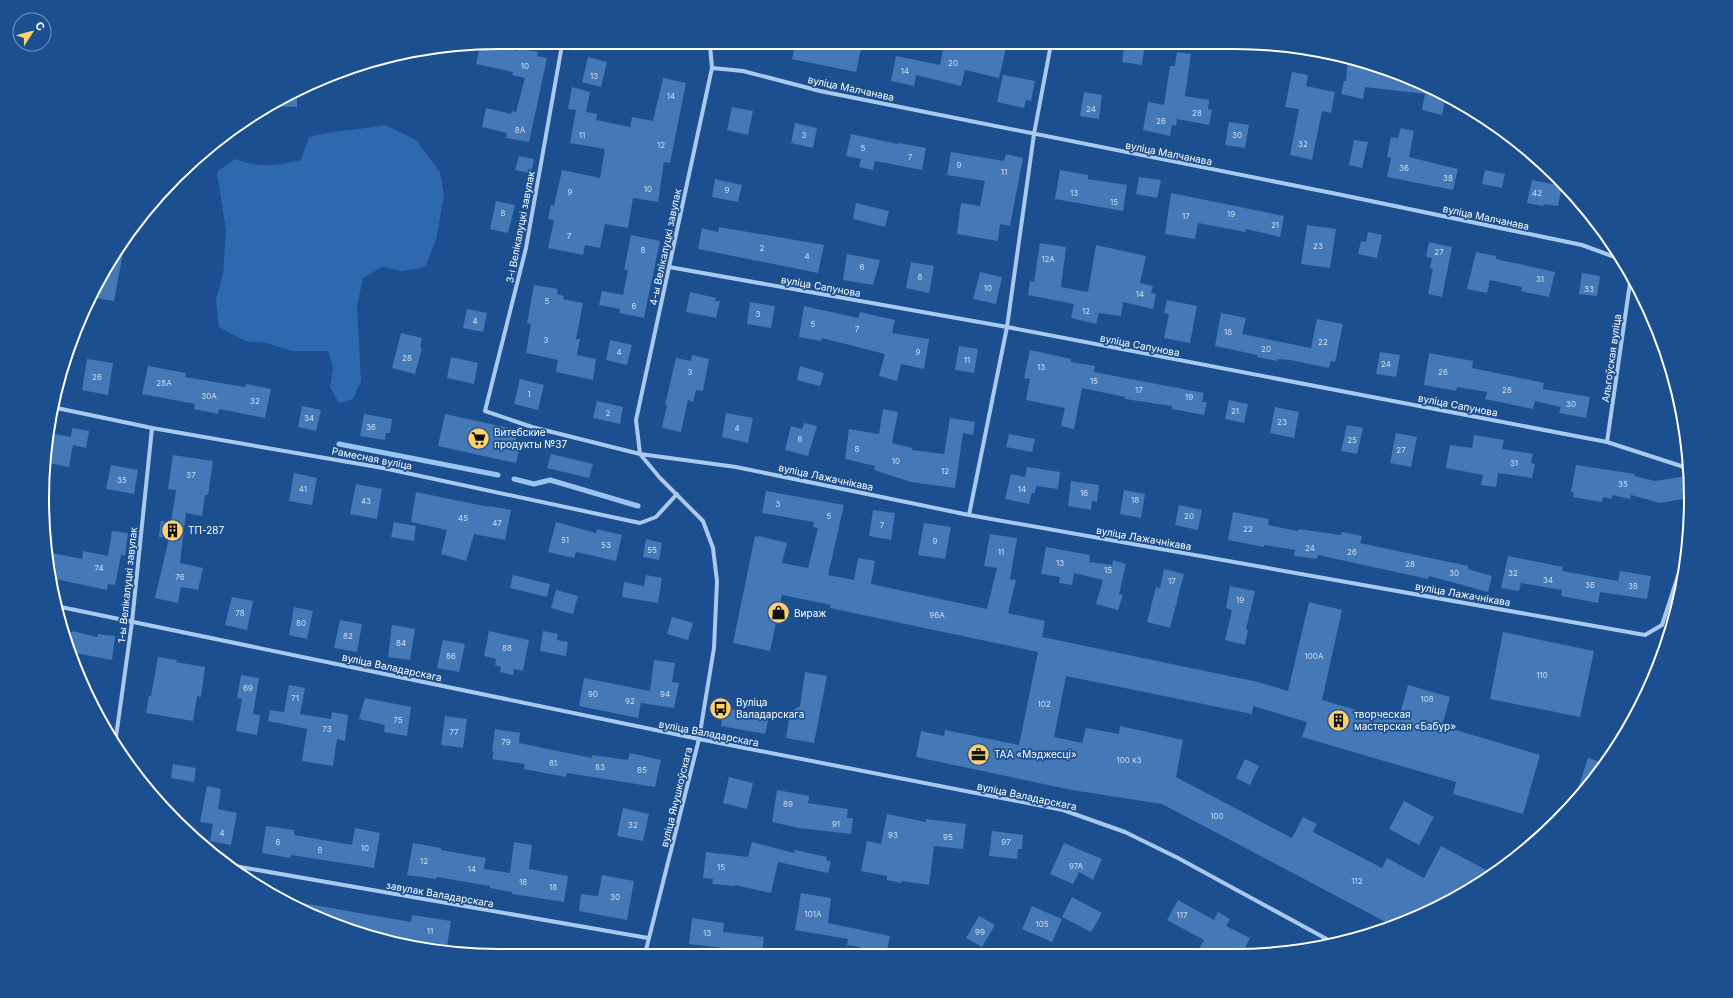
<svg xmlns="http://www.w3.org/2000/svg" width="1733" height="998" font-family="Inter,sans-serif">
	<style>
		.green { fill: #2e69ad }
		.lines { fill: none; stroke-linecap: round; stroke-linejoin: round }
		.stream { stroke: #9cc4f0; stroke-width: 5 }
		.building { fill: #4478b7 }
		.minor { stroke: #a9c9ee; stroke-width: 4 }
		.labels { text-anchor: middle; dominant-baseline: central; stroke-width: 3.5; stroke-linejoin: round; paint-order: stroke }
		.number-label { font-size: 8px; fill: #d0dded }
		.street-label { font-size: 10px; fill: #fff; stroke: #1b4f8f }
		.poi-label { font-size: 10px; fill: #fff; stroke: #1b4f8f; text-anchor: start }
		.rim { fill: none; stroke: #fff; stroke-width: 2 }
	</style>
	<rect width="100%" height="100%" fill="#1b4f8f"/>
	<path class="green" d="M439,46H462L444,54L434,47Z
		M385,125L416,140L440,172L444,195L436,240L425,267L402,271L382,267L363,278L357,306L361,381L353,399L339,403L330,387L333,368L328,351H292L266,343L245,341L219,327L216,300L223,274L226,230L217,172L235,159C259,168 276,166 301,160L309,137C334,130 359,130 385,125Z"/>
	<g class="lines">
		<path class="stream" d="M339,444L498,475
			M514,479L534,484L550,480L638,506"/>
	</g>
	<path class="building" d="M1125,43H1145L1142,65L1122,62Z
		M853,44H862L856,72L792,59L795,45Z
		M944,44H964L990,50L991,44H1007L999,78L965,70L961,86L916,75L914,86L891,81L896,56L940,65Z
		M480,46H490L517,51L518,48L538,52L537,56L547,58L529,142L506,138L507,133L482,127L486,108L511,114L512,111L516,112L525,78L512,75L513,72L476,64Z
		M1177,52L1191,54L1185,96L1209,100L1208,109L1212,110L1209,125L1177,119L1176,126L1172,125L1170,136L1143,130L1148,102L1164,105L1170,66H1175Z
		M588,57L607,62L601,87L582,82Z
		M1348,57L1433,91L1432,93L1446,96L1442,115L1422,110L1425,94L1365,87L1363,99L1341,94L1344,81H1346Z
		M1292,72L1308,75L1306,86L1335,92L1331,113L1322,111L1312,160L1290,155L1299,109L1285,107Z
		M1003,75L1035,81L1031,101L1026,100L1024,108L997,102Z
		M663,78L686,83L670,163L664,162L658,202L633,198L628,228L605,224L600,248L585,245L583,255L548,248L554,220L548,219L551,205L554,206L562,170L600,178L605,149L570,143L576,110L568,109L572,87L590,92L586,112L597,114L596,120L630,127L632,117L653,121Z
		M297,89V107L270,106L280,100Z
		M1084,92L1102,95L1099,119L1080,116Z
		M732,107L753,111L748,135L727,130Z
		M1229,122L1249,125L1245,148L1225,145Z
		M795,123L817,128L813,148L791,143Z
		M1401,128L1414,131L1409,157L1458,169L1453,190L1387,177L1391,158L1387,157L1391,137L1398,138Z
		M851,134L898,144L899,143L926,148L922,170L875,161L873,170L859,167L861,159L846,156Z
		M1354,140L1368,142L1362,168L1349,165Z
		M951,152L1004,161L1006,154L1023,158L1010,226L1000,224L998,241L957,234L961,203L980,206L985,181L947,175Z
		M519,156L534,159L531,173L515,170Z
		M1060,170L1088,175V179L1127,185L1123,211L1055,199Z
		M1485,170L1505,174L1502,188L1482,184Z
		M1139,177L1161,180L1157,198L1136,194Z
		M715,179L742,185L738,202L712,197Z
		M1532,180L1562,186L1558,206L1544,204L1543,206L1527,203Z
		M1171,193L1284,216L1280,237L1246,229L1245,232L1198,223L1195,239L1165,234Z
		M496,201L515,205L508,233L490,229Z
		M856,203L889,211L885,227L853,219Z
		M1307,225L1336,229L1330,268L1301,264Z
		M719,227L824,245L818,273L698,249L702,228L718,232Z
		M1368,232L1382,235L1377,258L1358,254L1361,241L1366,242Z
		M631,235L660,241L644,318L619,313L620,309L599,305L602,291L623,295L628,270H624Z
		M126,237L114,301L89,297L119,245Z
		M1429,242L1452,247L1442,297L1428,294L1433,269L1430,268L1432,258L1426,257Z
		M1040,243L1066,247L1061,287L1088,292L1096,245L1146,256L1140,283L1153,286L1151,293L1156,294L1153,309L1123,302L1121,316L1099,313L1096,324L1071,318L1074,304L1028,295L1030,281L1034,282Z
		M1476,252L1496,256V259L1555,272L1549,297L1521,291L1522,287L1490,280L1487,293L1467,289Z
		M847,254L880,260L873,285L843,280Z
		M911,262L934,266L929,293L906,288Z
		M980,272L1002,277L996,304L973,299Z
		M1582,273L1600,276L1597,296L1579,294Z
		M534,285L558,289L557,294L564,296L563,299L583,303L576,339H580L577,355L596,359L593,380L556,372L558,360L526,353L531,324L527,323Z
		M690,292L716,298L715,301H720L716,318L686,312Z
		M1167,300L1197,306L1190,343L1164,338L1169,314L1164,313Z
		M750,302L775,306L771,328L747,324Z
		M804,306L858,318L860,312L895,320L892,333L929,339L924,369L901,364L897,381L879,376L885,354L822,338L821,341L799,337Z
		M467,309L487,313L483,332L463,328Z
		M1221,313L1246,318L1242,334L1311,348L1317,319L1343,324L1335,362L1331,361L1329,368L1290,360L1277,359V361L1257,357V355L1215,346Z
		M401,333L422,338L420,347L422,348L415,374L392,368Z
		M610,340L632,345L627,365L606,360Z
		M959,346L978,349L974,373L955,370Z
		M1030,350L1071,359V362L1095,366L1094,372L1204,393L1202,402H1207L1204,415L1172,409V406L1125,399V397L1082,388L1074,429L1061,426L1065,408L1026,400L1030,379L1024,378Z
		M1380,352L1400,355L1396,377L1376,374Z
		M1429,353L1473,361L1472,368L1544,383L1543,389L1590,397L1586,418L1559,413L1561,407L1535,401L1533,409L1485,399L1487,392L1457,387L1456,391L1424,385Z
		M692,355L709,359L703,391L696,390L693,402L688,400L681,432L662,428L667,405H665L676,358L691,361Z
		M451,357L478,363L474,384L447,378Z
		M87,359L113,363L108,395L82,390Z
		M148,366L186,373L185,377L245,387L246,384L271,389L265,418L219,409L218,414L194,409L195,404L142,394Z
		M800,366L824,373L820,386L797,380Z
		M520,379L544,385L538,410L514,404Z
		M1229,400L1248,404L1244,423L1225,419Z
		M597,401L623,407L620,424L593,418Z
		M302,406L321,410L316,431L298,427Z
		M1275,407L1299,412L1294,438L1270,433Z
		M883,409L898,412L892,443L912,448V450L944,454L950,418L975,422L973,435L963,433L955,488L911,482L874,470L875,466L845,459L849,429L879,434Z
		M726,413L753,418L748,443L722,437Z
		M364,414L392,419L390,433H386L385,440L360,436Z
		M445,414L518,430L514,448L519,450L516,463L438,446Z
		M804,423L817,426L808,456L785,450L791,426L802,429Z
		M1347,425L1363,428L1357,454L1341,451Z
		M72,428L89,431L86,448L73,445L69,467L49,463L54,434L71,437Z
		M1396,433L1417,437L1411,467L1390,463Z
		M1009,434L1035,439L1032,452L1006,447Z
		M1474,435L1504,440L1502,449L1533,454L1531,463L1535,464L1532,478L1498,473L1496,487L1481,485L1483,475L1446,468L1450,445L1472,448Z
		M551,454L593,464L589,478L547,468Z
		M173,455L213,461L208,495H205L202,516L186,513L180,563L203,568L198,590L181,587L178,603L155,598L169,538L159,537L161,521L171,522L176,490L168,489Z
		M111,465L138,470L134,494L106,489Z
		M1576,465L1635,474L1634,476L1655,481L1686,476L1689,498L1660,503L1631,495L1630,499L1612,495V499L1603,497L1602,502L1573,497L1574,492H1571Z
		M1027,467L1060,472L1058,489L1036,486L1035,493H1032L1029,504L1005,499L1011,474L1025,477Z
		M294,473L317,478L312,505L289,501Z
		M1071,481L1099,485L1097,502L1092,501L1091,510L1068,506Z
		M356,484L382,489L377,519L350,514Z
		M1124,490L1145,494L1141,518L1120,514Z
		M766,491L844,505L828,575L854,580L858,558L875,561L871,584L987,609L997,568L984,566L990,534L1017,538L1010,579L1016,580L1008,613L1045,621L1042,637L1258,682L1288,691L1309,602L1342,610L1322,700L1380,717L1385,710L1400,714L1408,685L1450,697L1442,726L1540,755L1523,814L1453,794L1456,782L1302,737L1307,722L1253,706L1252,714L1066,676L1054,737L1082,743L1086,728L1119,734L1120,726L1183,740L1176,777L1292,838L1303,817L1317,824L1313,832L1382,868L1387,858L1424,878L1441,846L1494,874L1488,879L1393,926L1162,804L1072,790L916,757L921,731L944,736L945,730L1019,745L1038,652L830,608L831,605L782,595L770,651L733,643L755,536L758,537L759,536L787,543L782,563L808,568L818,528L813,527L814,522L762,513Z
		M416,492L489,507V506L511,510L505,540L474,534L466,561L441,554L447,530L411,522Z
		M1179,505L1202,510L1198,530L1175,525Z
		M873,510L895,513L891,540L869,536Z
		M1233,512L1269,519L1268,525L1298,531V529L1341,535L1342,532L1362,536L1360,543L1468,566V569L1492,576L1488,592L1429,576L1428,579L1318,555L1317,559L1294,556L1295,550L1264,545V547L1228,540Z
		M394,522L416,526L414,541L391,537Z
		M556,522L596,533L597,529L622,535L616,561L576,552L574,558L548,552Z
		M924,523L951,527L945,559L918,555Z
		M112,531L128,533L125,556L121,555L115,585L108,584L107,590L50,578L46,552L82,559L83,551L108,556Z
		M646,539L662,543L659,560L643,557Z
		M1046,547L1090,555L1089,562L1112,565L1113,560L1126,564L1119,594L1123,595L1118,610L1096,604L1103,580L1074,573L1072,585L1059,583L1060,577L1041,574Z
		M1508,556L1563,567L1562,571L1618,581L1620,571L1651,576L1647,599L1600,592L1598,603L1561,596L1562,590L1521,583L1519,591L1501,588Z
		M1164,569L1184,574L1170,628L1147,622L1156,587L1160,588Z
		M513,575L550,584L547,597L510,588Z
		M646,575L662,578L658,603L622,597L624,582L644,586Z
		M1230,586L1255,591L1246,629L1248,630L1245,645L1225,640L1232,610L1226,608Z
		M556,590L578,596L573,614L551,608Z
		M232,597L253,601L247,630L225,625Z
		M294,607L313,611L307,639L289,635Z
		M672,617L693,623L688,640L667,634Z
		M340,620L362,624L357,652L334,648Z
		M392,625L415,629L410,660L388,657Z
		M72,631L97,637L98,634L115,636L112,660L70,652L64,632L71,633Z
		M489,631L529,640L523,671L514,669L513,675L500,672L501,667L495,665L496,659L484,656Z
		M543,631L558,634L557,640L568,642L566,656L540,651Z
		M1503,632L1594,651L1580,717L1490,699Z
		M443,640L465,644L459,672L437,668Z
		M158,657L177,660L176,662L205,667L201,697L197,696L193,721L146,713L149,696H151Z
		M654,660L675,663L672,682L679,683L674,708L641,703L638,718L579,706L584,678L650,691Z
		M805,672L827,676L814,743L786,738L790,712L800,706Z
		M241,675L259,678L253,714L260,715L257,735L236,731L242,699L237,698Z
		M289,685L305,688L300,714L331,719L332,712L348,715L345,741L337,739L333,766L302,761L307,729L268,721L270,710L284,712Z
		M365,698L411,707L407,736L384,732L385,725L359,719Z
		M724,708L769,716L765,734L721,726Z
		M445,716L467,719L463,748L441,745Z
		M495,729L520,733L519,743L592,758V755L628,760L630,753L661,760L655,787L567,773L566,777L524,769L525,764L492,759L494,752L492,751Z
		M1588,758L1603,763L1578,795H1576Z
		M1245,759L1259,766L1250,785L1236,778Z
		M173,764L196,768L194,782L171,778Z
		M729,777L753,783L747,809L723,803Z
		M207,786L221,789L218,809L237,813L231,845L210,841L213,824L200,822Z
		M777,790L809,796L808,803L848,809L847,818H853L851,834L799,828L772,822Z
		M1404,801L1434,817L1419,845L1389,829Z
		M623,808L649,814L643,841L617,836Z
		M887,814L926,822V819L966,824L963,849L934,846L929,885L902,881V883L887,880V876L861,871L867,841L881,844Z
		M266,826L294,830V835L352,845L355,828L380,833L374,868L291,855L290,858L262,853Z
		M992,831L1023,835L1022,849H1018L1017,859L989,856Z
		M514,842L532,845L529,869L568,876L564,902L512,894V892L490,888V886L437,877L436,879L407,875L413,843L441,848V850L486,858L484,869L510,873Z
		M752,842L794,853L795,850L827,857L826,860L831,862L828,873L778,862L771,893L735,885V886L712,884L713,879L703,878L706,852L748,857Z
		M1064,843L1102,859L1093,880L1079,872L1073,884L1050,874Z
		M602,875L634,881L627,920L579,911L581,894L598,896Z
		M801,893L831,898L828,923L890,936L886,954H858L860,947L847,945L848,939L795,930Z
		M1072,897L1102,913L1091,932L1062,917Z
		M1178,900L1214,920L1218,912L1230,919L1226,926L1250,938L1243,952H1197L1204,940L1167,920Z
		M302,903L411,922L412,915L451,921L447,947L387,939L352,932L300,908Z
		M1032,906L1062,919L1052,942L1022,929Z
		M979,916L995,925L982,947L966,938Z
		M692,918L724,923L723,932L764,937L762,954H739L740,950L689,944Z"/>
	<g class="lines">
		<path class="minor" d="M562,45L526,248L485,411L532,427L640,454L736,467L969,515L1645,635L1662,625L1687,548
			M712,68L743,71L820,91L1342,195L1582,245L1620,259
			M669,267L1007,327L1607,442L1681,466L1690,472
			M52,407L152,428L383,468L640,523L656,517L677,494
			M1607,442L1631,276
			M640,454L660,478L703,521L713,548L717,581L714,648L699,739L645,954
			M640,454L636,420L712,68L710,45
			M969,515L1007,327L1034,134L1051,44
			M56,606L699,739L1063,810L1125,832L1178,858L1334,943
			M115,744L132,622L152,428
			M229,865L648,938"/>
	</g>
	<defs>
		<symbol id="supermarket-disc" viewBox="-11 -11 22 22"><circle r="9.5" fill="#ffd166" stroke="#1b4f8f"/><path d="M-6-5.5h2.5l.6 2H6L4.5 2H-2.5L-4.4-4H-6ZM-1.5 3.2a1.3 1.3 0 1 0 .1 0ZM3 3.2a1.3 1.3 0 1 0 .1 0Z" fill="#111"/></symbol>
		<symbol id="building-disc" viewBox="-11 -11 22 22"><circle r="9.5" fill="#ffd166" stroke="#1b4f8f"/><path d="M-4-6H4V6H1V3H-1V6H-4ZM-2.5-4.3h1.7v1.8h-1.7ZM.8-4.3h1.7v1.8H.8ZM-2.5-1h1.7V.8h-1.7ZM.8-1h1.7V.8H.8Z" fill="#111"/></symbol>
		<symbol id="shop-disc" viewBox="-11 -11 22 22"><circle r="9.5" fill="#ffd166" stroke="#1b4f8f"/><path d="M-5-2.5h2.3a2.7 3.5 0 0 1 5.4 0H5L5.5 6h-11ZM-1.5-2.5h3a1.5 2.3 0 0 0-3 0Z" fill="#111"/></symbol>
		<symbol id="bus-disc" viewBox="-11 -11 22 22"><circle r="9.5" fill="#ffd166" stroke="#1b4f8f"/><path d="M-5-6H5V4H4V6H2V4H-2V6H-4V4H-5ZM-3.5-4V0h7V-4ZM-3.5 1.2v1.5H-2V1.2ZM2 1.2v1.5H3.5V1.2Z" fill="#111"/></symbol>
		<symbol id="office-disc" viewBox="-11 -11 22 22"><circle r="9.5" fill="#ffd166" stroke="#1b4f8f"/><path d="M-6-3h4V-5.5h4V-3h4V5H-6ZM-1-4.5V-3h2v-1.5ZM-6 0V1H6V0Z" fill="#111"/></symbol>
	</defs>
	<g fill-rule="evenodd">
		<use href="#supermarket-disc" x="466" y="426" width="25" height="25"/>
		<use href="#building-disc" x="160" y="518" width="25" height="25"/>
		<use href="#shop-disc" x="766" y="600" width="25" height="25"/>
		<use href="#bus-disc" x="708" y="696" width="25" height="25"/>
		<use href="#building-disc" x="1326" y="708" width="25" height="25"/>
		<use href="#office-disc" x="966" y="742" width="25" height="25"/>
	</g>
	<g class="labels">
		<g class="number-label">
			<text x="953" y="63">20</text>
			<text x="525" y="66">10</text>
			<text x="905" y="71">14</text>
			<text x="594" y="76">13</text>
			<text x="671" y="96">14</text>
			<text x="1091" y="109">24</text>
			<text x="1197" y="113">28</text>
			<text x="1161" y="121">26</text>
			<text x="520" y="130">8А</text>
			<text x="582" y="135">11</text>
			<text x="804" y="135">3</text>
			<text x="1237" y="135">30</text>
			<text x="1303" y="144">32</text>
			<text x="661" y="145">12</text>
			<text x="863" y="148">5</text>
			<text x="910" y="157">7</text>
			<text x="959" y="165">9</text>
			<text x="1404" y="168">36</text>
			<text x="1004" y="172">11</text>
			<text x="1448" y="178">38</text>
			<text x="648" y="189">10</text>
			<text x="727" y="190">9</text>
			<text x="570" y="192">9</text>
			<text x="1074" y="193">13</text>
			<text x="1537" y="193">42</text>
			<text x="1114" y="202">15</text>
			<text x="503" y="213">8</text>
			<text x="1231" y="214">19</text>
			<text x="1186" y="216">17</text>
			<text x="1275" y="225">21</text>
			<text x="569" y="236">7</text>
			<text x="1318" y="246">23</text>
			<text x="762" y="248">2</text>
			<text x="643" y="250">8</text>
			<text x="1439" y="252">27</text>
			<text x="807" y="256">4</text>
			<text x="1048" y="259">12А</text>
			<text x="862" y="267">6</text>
			<text x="920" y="277">8</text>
			<text x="1540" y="279">31</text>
			<text x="988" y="288">10</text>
			<text x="1589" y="289">33</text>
			<text x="1140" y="294">14</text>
			<text x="547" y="301">5</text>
			<text x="634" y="306">6</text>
			<text x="1086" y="311">12</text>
			<text x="758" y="314">3</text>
			<text x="475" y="321">4</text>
			<text x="813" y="324">5</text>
			<text x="857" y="329">7</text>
			<text x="1228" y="332">18</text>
			<text x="546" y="340">3</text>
			<text x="1323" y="342">22</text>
			<text x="1266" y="349">20</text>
			<text x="619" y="352">4</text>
			<text x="918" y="352">9</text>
			<text x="407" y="358">28</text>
			<text x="967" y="360">11</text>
			<text x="1386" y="364">24</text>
			<text x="1041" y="367">13</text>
			<text x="690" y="372">3</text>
			<text x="1443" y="372">26</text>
			<text x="97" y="377">26</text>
			<text x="1094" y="381">15</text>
			<text x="164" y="383">28А</text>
			<text x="1139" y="390">17</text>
			<text x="1507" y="390">28</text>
			<text x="529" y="394">1</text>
			<text x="209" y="396">30А</text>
			<text x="1189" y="397">19</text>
			<text x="255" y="401">32</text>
			<text x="1571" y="404">30</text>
			<text x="1235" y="411">21</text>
			<text x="608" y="413">2</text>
			<text x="309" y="418">34</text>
			<text x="1282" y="422">23</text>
			<text x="371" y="427">36</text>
			<text x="737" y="428">4</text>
			<text x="800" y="439">6</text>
			<text x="1352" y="440">25</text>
			<text x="857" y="449">8</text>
			<text x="1401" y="450">27</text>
			<text x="896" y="461">10</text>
			<text x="1514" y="463">31</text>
			<text x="945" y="471">12</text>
			<text x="191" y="475">37</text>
			<text x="122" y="480">35</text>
			<text x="1623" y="484">35</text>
			<text x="303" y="489">41</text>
			<text x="1022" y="489">14</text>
			<text x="1084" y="493">16</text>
			<text x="1135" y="500">18</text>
			<text x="366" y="501">43</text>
			<text x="778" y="504">3</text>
			<text x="829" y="516">5</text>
			<text x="1189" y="516">20</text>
			<text x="463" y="518">45</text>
			<text x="497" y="523">47</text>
			<text x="882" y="525">7</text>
			<text x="1248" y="529">22</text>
			<text x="565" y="540">51</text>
			<text x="935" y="541">9</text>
			<text x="606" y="545">53</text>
			<text x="1310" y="548">24</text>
			<text x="652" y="550">55</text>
			<text x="1001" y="552">11</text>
			<text x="1352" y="552">26</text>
			<text x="1060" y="563">13</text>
			<text x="1410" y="564">28</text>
			<text x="99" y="568">74</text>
			<text x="1108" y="570">15</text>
			<text x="1454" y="573">30</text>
			<text x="1513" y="573">32</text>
			<text x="180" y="577">76</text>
			<text x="1548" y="580">34</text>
			<text x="1172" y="581">17</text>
			<text x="1590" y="585">36</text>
			<text x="1633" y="586">38</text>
			<text x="1240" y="600">19</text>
			<text x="240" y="613">78</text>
			<text x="937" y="615">96А</text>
			<text x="301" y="623">80</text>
			<text x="348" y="636">82</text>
			<text x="401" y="643">84</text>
			<text x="507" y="648">88</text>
			<text x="451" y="656">86</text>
			<text x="1314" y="656">100А</text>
			<text x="1542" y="675">110</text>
			<text x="248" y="688">69</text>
			<text x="593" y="694">90</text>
			<text x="665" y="694">94</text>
			<text x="295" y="698">71</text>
			<text x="1427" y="699">108</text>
			<text x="630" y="701">92</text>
			<text x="1044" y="704">102</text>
			<text x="398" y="720">75</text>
			<text x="327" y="729">73</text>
			<text x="454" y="732">77</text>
			<text x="506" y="742">79</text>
			<text x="1129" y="760">100 к3</text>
			<text x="553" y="763">81</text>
			<text x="600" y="767">83</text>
			<text x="642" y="770">85</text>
			<text x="788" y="804">89</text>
			<text x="1217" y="816">100</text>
			<text x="836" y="824">91</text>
			<text x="633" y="825">32</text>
			<text x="222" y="833">4</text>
			<text x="893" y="835">93</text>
			<text x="948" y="837">95</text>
			<text x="278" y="842">6</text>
			<text x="1006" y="842">97</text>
			<text x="365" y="848">10</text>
			<text x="320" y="850">8</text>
			<text x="424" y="861">12</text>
			<text x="1076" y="866">97А</text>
			<text x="721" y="867">15</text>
			<text x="472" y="869">14</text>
			<text x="1357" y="881">112</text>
			<text x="523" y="882">16</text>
			<text x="553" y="887">18</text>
			<text x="615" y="897">30</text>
			<text x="813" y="914">101А</text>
			<text x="1182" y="915">117</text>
			<text x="1042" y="924">105</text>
			<text x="430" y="931">11</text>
			<text x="980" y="932">99</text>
			<text x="707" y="933">13</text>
		</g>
		<g class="street-label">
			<text transform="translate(851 88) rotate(12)">вуліца Малчанава</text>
			<text transform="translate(1169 153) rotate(11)">вуліца Малчанава</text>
			<text transform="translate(1486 217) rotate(12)">вуліца Малчанава</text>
			<text transform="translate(520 227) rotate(-79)">3-і Велікалуцкі завулак</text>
			<text transform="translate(665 247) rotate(-78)">4-ы Велікалуцкі завулак</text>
			<text transform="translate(821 286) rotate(10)">вуліца Сапунова</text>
			<text transform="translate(1140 345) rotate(11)">вуліца Сапунова</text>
			<text transform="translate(1611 358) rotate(-82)">Альгоўская вуліца</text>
			<text transform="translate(1458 405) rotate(11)">вуліца Сапунова</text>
			<text transform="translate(372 458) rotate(11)">Рамесная вуліца</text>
			<text transform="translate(826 477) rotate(12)">вуліца Лажачнікава</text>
			<text transform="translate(1144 538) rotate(10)">вуліца Лажачнікава</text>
			<text transform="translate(127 585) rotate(-84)">1-ы Велікалуцкі завулак</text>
			<text transform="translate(1463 594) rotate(10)">вуліца Лажачнікава</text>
			<text transform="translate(392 667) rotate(12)">вуліца Валадарскага</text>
			<text transform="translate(709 733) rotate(11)">вуліца Валадарскага</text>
			<text transform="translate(1027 796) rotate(12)">вуліца Валадарскага</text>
			<text transform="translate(676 797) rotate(-76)">вуліца Янушкоўскага</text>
			<text transform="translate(440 894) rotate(10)">завулак Валадарскага</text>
		</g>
		<g class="poi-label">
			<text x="494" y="432">Витебские<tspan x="494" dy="12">продукты №37</tspan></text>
			<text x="188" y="530">ТП-287</text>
			<text x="794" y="613">Вираж</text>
			<text x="736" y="702">Вуліца<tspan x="736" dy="12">Валадарскага</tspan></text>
			<text x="1354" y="714">творческая<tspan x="1354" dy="12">мастерская «Бабур»</tspan></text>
			<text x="994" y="754">ТАА «Мэджесці»</text>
		</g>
	</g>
	<path d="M0 0H1733V998H0ZM499 49H1234A450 450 0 0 1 1684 499V499A450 450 0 0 1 1234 949H499A450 450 0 0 1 49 499V499A450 450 0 0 1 499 49Z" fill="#1b4f8f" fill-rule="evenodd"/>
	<path class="rim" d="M499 49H1234A450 450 0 0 1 1684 499V499A450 450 0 0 1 1234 949H499A450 450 0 0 1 49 499V499A450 450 0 0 1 499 49Z"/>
	<g transform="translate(32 32) rotate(54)"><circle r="19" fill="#1b4f8f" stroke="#7695bc"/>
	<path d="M0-3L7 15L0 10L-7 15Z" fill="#ffd166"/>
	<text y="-6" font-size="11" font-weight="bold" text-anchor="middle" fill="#ffffff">С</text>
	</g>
</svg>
